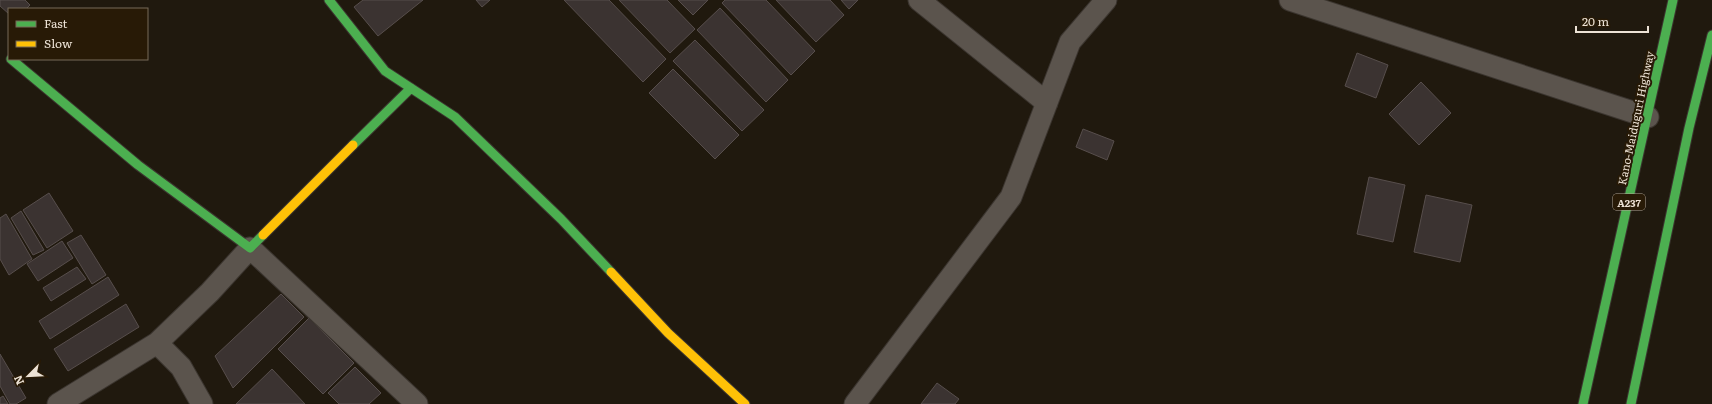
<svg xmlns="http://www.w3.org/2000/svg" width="1712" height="404" font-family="Literata,serif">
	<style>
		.building { fill: #3b3331; stroke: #574e4c }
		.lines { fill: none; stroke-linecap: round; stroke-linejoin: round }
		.street-casing { stroke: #3b352f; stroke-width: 23 }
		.fast-casing { stroke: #3b352f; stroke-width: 11 }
		.slow-casing { stroke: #3b352f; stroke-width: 11 }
		.street { stroke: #5b544d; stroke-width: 21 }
		.fast { stroke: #4caf50; stroke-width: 9 }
		.slow { stroke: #ffc107; stroke-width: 9 }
		.labels { text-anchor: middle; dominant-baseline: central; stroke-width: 4; stroke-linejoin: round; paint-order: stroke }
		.shield { fill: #281a06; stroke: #b1a697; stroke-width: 1 }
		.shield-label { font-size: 10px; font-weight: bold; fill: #ece2d5 }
		.street-label { font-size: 11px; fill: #ece2d5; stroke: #281a06 }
	</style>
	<rect width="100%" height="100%" fill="#20190e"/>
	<path class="building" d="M0,0H25L30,5L26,9H9V14L0,6Z
		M363,0H423L378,36L354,7Z
		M476,0H490L482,7Z
		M564,0H609L666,59L643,82Z
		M619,0H667L695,29L670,53Z
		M678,0H708L693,15Z
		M725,0H766L815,51L791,75L722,3Z
		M776,0H830L844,15L816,42Z
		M841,0H858L849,9Z
		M720,8L788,80L766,102L697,30Z
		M695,40L764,110L742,131L673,61Z
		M1357,53L1388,65L1376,98L1345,86Z
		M673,69L739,135L715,159L649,93Z
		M1421,82L1451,113L1419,145L1389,114Z
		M1083,129L1114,141L1107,160L1076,147Z
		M1369,177L1405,185L1393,242L1357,234Z
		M49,193L73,231L47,248L23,210Z
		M1426,195L1472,205L1460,262L1414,252Z
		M21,211L44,250L33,255L11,218Z
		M6,214L32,259L9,275L0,259V218Z
		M81,235L106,275L92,284L67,243Z
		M62,241L73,258L38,281L27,264Z
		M77,267L86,279L51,301L43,288Z
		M108,277L119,295L50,339L39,321Z
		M281,294L304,317L233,388L215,356Z
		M126,304L139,327L68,371L54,349Z
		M309,318L354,363L323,394L278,349Z
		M0,354L26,398L16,404H10L0,386Z
		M355,367L381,393L369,404H339L328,393Z
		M272,369L305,404H236Z
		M937,383L959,399L955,404H921Z
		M3,396L8,404H0V398Z"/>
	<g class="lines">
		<defs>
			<path id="street" d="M919,0L1047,103
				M1290,0L1648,117
				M157,343L181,367L202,404
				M58,404L157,343L210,292L250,248L417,404
				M855,404L1011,197L1070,42L1106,0"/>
			<path id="fast" d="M329,0L385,71L455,117L561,219L611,272
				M11,59L138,165L250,248L263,235
				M353,145L411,88
				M1583,404L1673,0
				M1631,404L1689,128L1712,35"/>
			<path id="slow" d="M263,235L353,145
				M611,272L668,333L745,404"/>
		</defs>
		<use href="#street" class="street-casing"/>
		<use href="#fast" class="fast-casing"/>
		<use href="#slow" class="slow-casing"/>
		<use href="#street" class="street"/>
		<use href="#fast" class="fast"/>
		<use href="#slow" class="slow"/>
	</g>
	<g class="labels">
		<rect class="shield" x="1613" y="194" width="32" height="16" rx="3"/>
		<g class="shield-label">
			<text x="1629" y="202">A237</text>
		</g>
		<g class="street-label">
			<text transform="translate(1635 118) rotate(-78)">Kano-Maiduguri Highway</text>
		</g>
	</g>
	<rect x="8" y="8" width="140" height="52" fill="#281a06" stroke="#766a59"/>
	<rect x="16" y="21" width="20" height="6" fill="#4caf50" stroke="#766a59"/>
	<text x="44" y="28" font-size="12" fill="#ece2d5">Fast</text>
	<rect x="16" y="41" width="20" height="6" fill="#ffc107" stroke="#766a59"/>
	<text x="44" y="48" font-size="12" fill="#ece2d5">Slow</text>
	<g transform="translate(28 376) rotate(246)" stroke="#281a06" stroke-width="3" paint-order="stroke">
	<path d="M0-3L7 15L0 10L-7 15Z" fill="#ece2d5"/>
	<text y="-6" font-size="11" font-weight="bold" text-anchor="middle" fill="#ece2d5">N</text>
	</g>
	<path d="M1576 26v6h72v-6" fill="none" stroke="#ece2d5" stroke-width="2"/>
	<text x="1582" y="26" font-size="12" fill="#ece2d5" stroke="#281a06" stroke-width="3" paint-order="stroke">20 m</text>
</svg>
